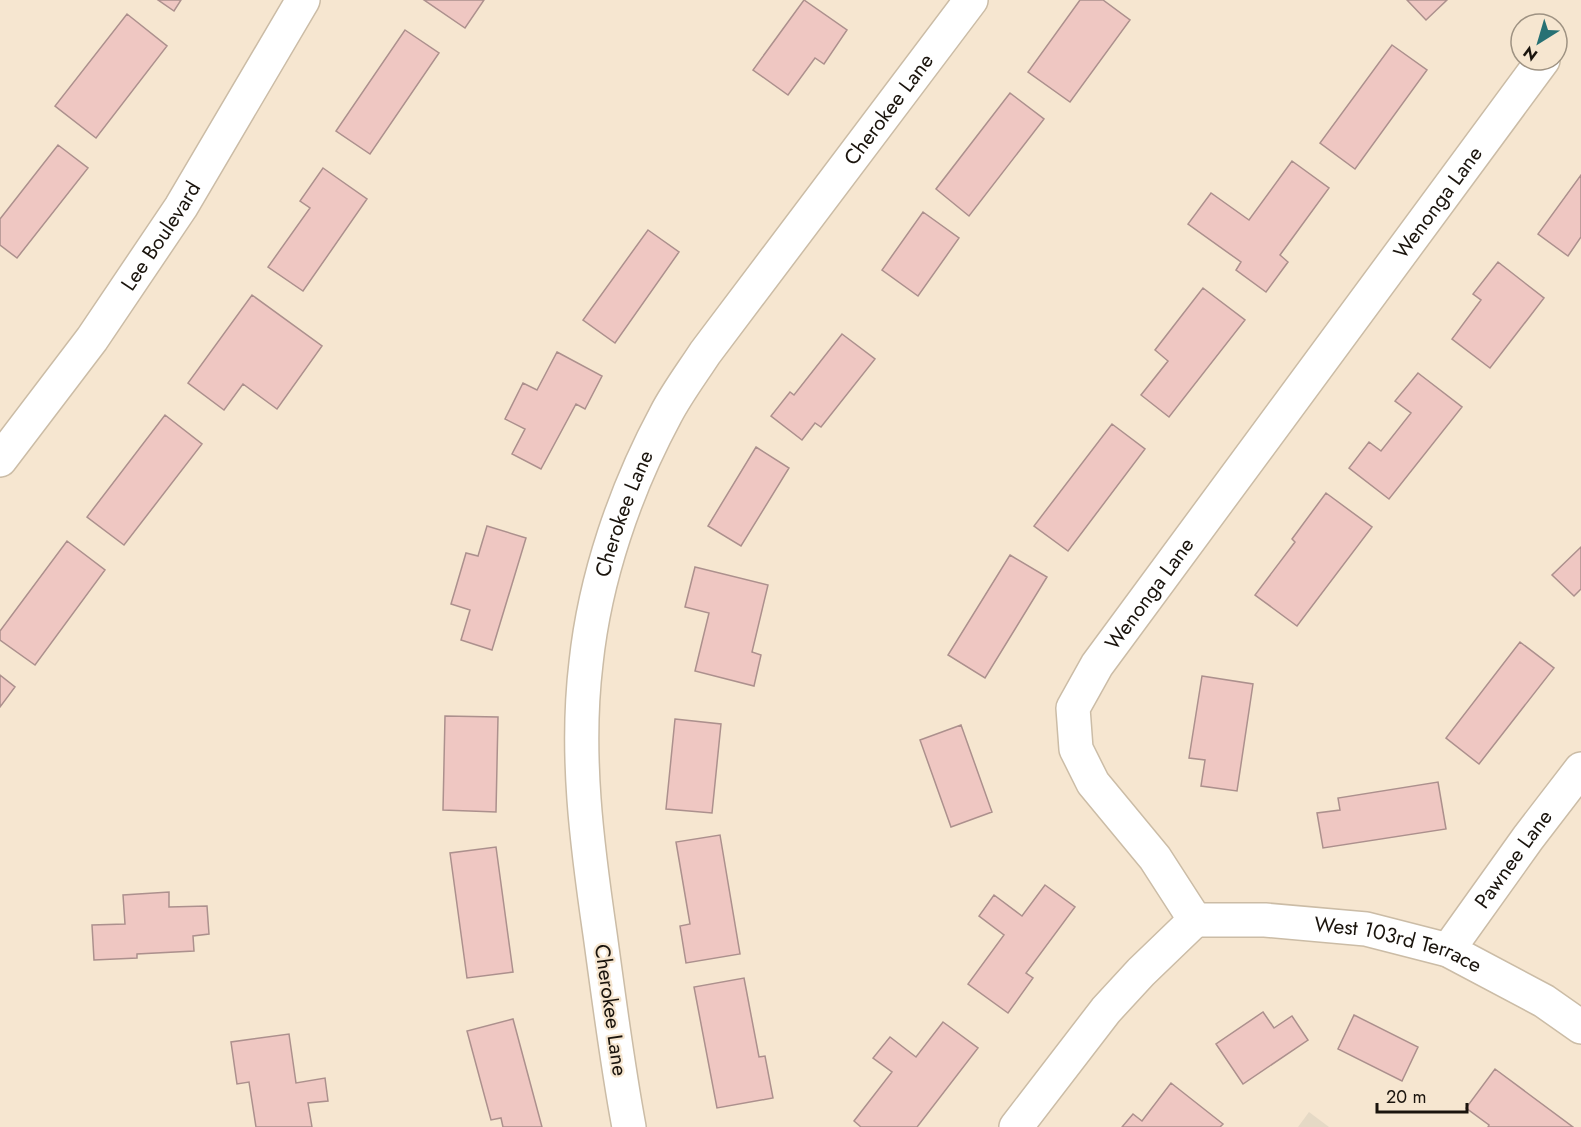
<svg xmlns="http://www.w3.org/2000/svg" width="1581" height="1127" font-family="Jost,sans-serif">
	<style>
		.education { fill: #e5d9c5 }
		.building { fill: #efc7c2; stroke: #ac908d; stroke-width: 1.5 }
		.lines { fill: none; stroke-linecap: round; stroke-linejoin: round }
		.minor-casing { stroke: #cbbca6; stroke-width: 36 }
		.minor { stroke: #fff; stroke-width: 33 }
		.labels { text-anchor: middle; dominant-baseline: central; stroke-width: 4.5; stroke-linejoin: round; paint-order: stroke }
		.street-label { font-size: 21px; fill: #1a140d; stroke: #f6e6d0 }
	</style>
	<rect width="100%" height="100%" fill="#f6e6d0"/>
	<path class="education" d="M1309,1112L1329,1127H1298Z"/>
	<path class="building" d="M158,0H181L174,11Z
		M424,0H484L465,28Z
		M804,0L847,30L824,64L815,58L788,95L753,70Z
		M1080,0H1103L1130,20L1070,102L1028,72Z
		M1407,0H1447L1426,20Z
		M127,14L167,46L96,138L55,106Z
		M405,30L439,53L370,154L336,131Z
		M1392,45L1427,70L1355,169L1320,143Z
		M1010,93L1044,119L969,216L936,189Z
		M58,145L88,168L17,258L0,245V219Z
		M1292,161L1329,188L1280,255L1288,262L1266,292L1236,270L1241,262L1188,224L1211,193L1249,220Z
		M323,168L367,199L303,291L268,267L310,208L300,201Z
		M1581,175V237L1568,256L1538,234Z
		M923,212L959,238L918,296L882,270Z
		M648,230L679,252L615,343L583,320Z
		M1498,262L1544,298L1490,368L1452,339L1481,300L1473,294Z
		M1203,288L1245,320L1169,417L1141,395L1168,361L1155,350Z
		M252,295L322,346L277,409L243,384L224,410L188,383Z
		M842,334L875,359L821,427L815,423L802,440L771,416L790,392L794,395Z
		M557,352L602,376L585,409L576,404L541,469L512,454L525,429L505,419L523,383L537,390Z
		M1418,373L1462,407L1389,499L1349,468L1369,442L1381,451L1411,413L1395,401Z
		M165,415L202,444L124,545L87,517Z
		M1112,424L1145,449L1068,551L1034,526Z
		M756,447L789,468L741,546L708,526Z
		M1326,493L1372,527L1297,626L1255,595L1295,542L1292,539Z
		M487,526L526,538L492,650L461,640L470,610L451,604L466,553L478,556Z
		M67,541L105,570L35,665L0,640V631Z
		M1581,547V589L1574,596L1552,575Z
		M1010,555L1047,577L985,678L948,655Z
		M695,567L768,585L752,652L761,655L754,686L695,671L709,613L685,607Z
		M1520,642L1554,668L1479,764L1446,738Z
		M0,675L15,687L0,707Z
		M1202,676L1253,684L1237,791L1201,786L1205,760L1189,758Z
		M445,716L498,717L496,812L443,810Z
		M675,719L721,724L712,813L666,809Z
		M961,725L992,812L951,827L920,740Z
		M1438,782L1446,829L1323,848L1317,813L1340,810L1338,798Z
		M720,835L740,954L686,963L680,926L690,924L676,842Z
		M496,847L513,972L467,978L450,853Z
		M1045,885L1075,907L1026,973L1033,978L1008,1013L968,984L1004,935L979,916L994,895L1022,916Z
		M169,892V907L207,906L209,934L193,936L194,951L137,954V958L94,960L92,925L125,924L123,895Z
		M744,978L759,1057L765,1056L773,1098L717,1108L694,987Z
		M1263,1012L1274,1028L1292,1016L1308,1040L1243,1084L1216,1044Z
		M1354,1015L1418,1047L1402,1081L1338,1049Z
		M513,1019L542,1127H503L501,1118L491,1120L467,1031Z
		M943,1022L978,1048L917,1127H861L854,1121L892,1072L873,1058L890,1037L916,1057Z
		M289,1034L296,1083L325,1078L328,1101L308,1103L312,1127H256L249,1082L237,1084L231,1042Z
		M1495,1069L1573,1127H1488L1489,1125L1466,1108Z
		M1171,1083L1223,1124L1220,1127H1122L1133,1114L1142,1121Z"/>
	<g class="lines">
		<defs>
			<g id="minor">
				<path id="s1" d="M0,460L92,339L181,207L303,0"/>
				<path id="s2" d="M1195,920L1155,858L1093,783L1076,749L1073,708L1097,665L1543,60"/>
				<path id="s3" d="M1195,920H1265L1366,929L1448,950L1544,1001L1581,1027"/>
				<path id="s4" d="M1448,950L1528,838L1581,769"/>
				<path id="s5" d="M629,1127C617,1063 609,999 600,934C587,845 575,754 586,663C595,578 625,490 666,414C677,393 692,373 705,353L971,0"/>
				<path d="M1016,1127L1106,1010L1141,972L1195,920"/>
			</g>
		</defs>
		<use href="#minor" class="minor-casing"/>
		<use href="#minor" class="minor"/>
	</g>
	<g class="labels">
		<g class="street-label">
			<text stroke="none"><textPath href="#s5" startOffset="1108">Cherokee Lane</textPath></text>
			<text stroke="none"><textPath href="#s2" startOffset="874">Wenonga Lane</textPath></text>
			<text stroke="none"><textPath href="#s1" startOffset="276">Lee Boulevard</textPath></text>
			<text stroke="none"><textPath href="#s5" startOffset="622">Cherokee Lane</textPath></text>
			<text stroke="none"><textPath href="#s2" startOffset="388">Wenonga Lane</textPath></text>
			<text stroke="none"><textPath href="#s4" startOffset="112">Pawnee Lane</textPath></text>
			<text stroke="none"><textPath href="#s3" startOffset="206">West 103rd Terrace</textPath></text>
			<text transform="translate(611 1010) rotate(82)">Cherokee Lane</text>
		</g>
	</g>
	<g transform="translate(1539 42) rotate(217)"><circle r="28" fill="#f6e6d0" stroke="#9e9282" stroke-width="1.5"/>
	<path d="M0-4.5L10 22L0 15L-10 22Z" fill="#277174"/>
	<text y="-9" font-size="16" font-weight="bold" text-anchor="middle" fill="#1a140d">N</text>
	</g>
	<path d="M1377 1103v9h90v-9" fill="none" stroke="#1a140d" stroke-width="3"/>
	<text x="1386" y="1103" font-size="18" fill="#1a140d" stroke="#f6e6d0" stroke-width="4.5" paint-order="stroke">20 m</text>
</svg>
